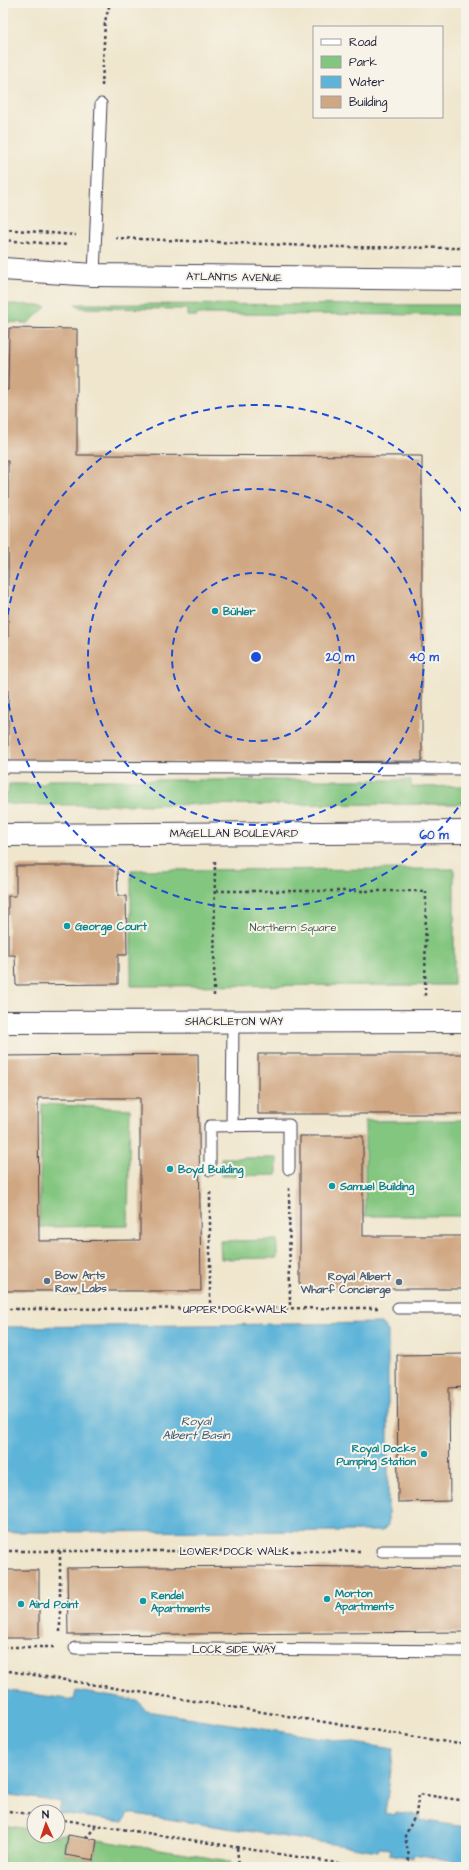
<svg xmlns="http://www.w3.org/2000/svg" width="469" height="1870" font-family="'Architects Daughter',sans-serif">
	<style>
		.green { fill: #83c680; stroke: #52745e }
		.water { fill: #5db4d9; stroke: #406b8a }
		.building { fill: #d0a783; fill-rule: evenodd }
		.lines { fill: none; stroke-linecap: round; stroke-linejoin: round }
		.lane-casing { stroke: #413f51; stroke-width: 13 }
		.street-casing { stroke: #413f51; stroke-width: 24 }
		.path { stroke: #413f51; stroke-width: 2.5; stroke-dasharray: 3 3; stroke-linecap: butt }
		.lane { stroke: #fff; stroke-width: 11 }
		.street { stroke: #fff; stroke-width: 22 }
		.ring { fill: none; stroke: #1d4ed8; stroke-width: 2; stroke-dasharray: 7 5 }
		.culture-dot { fill: #0f9aa8; stroke: #f7f3e8; stroke-width: 1.5 }
		.service-dot { fill: #5c6f8a; stroke: #f7f3e8; stroke-width: 1.5 }
		.labels { text-anchor: middle; dominant-baseline: central; stroke-width: 4; stroke-linejoin: round; paint-order: stroke }
		.street-label { font-size: 11px; fill: #22223b; stroke: #f7f3e8 }
		.culture-label { font-size: 11px; font-weight: bold; fill: #0d838f; stroke: #f7f3e8; text-anchor: start }
		.park-label { font-size: 11px; fill: #445b53; stroke: #f7f3e8 }
		.service-label { font-size: 11px; font-weight: bold; fill: #4e5e75; stroke: #f7f3e8; text-anchor: start }
		.water-label { font-size: 12px; font-style: italic; fill: #375572; stroke: #f7f3e8 }
		.centre { fill: #1d4ed8; stroke: #f7f3e8; stroke-width: 2 }
		.ring-label { font-size: 12px; text-anchor: middle; font-weight: bold; fill: #1d4ed8; stroke: #f7f3e8; stroke-width: 4; stroke-linejoin: round; paint-order: stroke }
	</style>
	<rect width="100%" height="100%" fill="#f7f3e8"/>
	<filter id="ink" filterUnits="userSpaceOnUse"><feTurbulence type="fractalNoise" baseFrequency=".025" numOctaves="2"/><feDisplacementMap in="SourceGraphic" scale="8" xChannelSelector="R" yChannelSelector="G"/><feConvolveMatrix kernelMatrix="1 2 1 2 8 2 1 2 1" color-interpolation-filters="sRGB"/></filter>
	<filter id="wash" filterUnits="userSpaceOnUse"><feTurbulence type="fractalNoise" baseFrequency=".012" numOctaves="4" result="noise"/><feDisplacementMap in="SourceGraphic" scale="16" xChannelSelector="R" yChannelSelector="G"/><feGaussianBlur stdDeviation="0.9" result="paint"/><feColorMatrix in="noise" values="0 0 0 0 0 0 0 0 0 0 0 0 0 0 0 0 0 1.4 0 .05"/><feComposite in="paint" operator="in"/></filter>
	<g filter="url(#wash)">
		<rect width="100%" height="100%" fill="#efe6cd"/>
		<path class="green" d="M3,304L39,305L46,307L28,323L3,322Z
			M75,304L466,305V315L197,314V316H187V309L82,308Z
			M48,780H411V787L466,786V804L17,805L3,803V795L8,794L9,784H44Z
			M454,869V985L131,986V870Z
			M42,1104L130,1109L128,1226L39,1227Z
			M466,1120V1216H365V1121Z
			M221,1158H277V1175L221,1176Z
			M277,1240V1258L221,1259L220,1241Z
			M3,1825L34,1830V1836H58V1834L68,1835L65,1855L94,1860L97,1840L230,1861L231,1867H3Z"/>
		<path class="water" d="M381,1323L388,1331V1525L382,1531L3,1532V1327Z
			M3,1690L74,1700L76,1691L138,1701L146,1711L394,1749L385,1814L395,1816L396,1812L419,1815V1820L466,1827V1863L413,1854L412,1858L389,1854L390,1849L379,1848L378,1851L128,1813L123,1822L59,1813L61,1802L3,1794Z"/>
		<g id="blocks">
			<path class="building" d="M9,328L77,329V455L422,456V761L8,764V461H3V390H8Z
				M16,866H117L118,896H126L127,955H118V984L16,985L15,955H8V896H16Z
				M198,1054L201,1291H3V1056ZM38,1098H140V1240L39,1241Z
				M258,1054H466V1114H258Z
				M300,1136H363V1236H466V1289H300Z
				M466,1354V1387L449,1388L450,1501L398,1502L397,1355Z
				M251,1566L466,1568V1632L68,1635L67,1568Z
				M3,1570H39V1638H3Z
				M68,1835L97,1840L94,1860L65,1855Z"/>
		</g>
	</g>
	<g filter="url(#ink)">
		<use href="#blocks" fill-opacity="0" stroke="#413f51" stroke-width="1"/>
		<g class="lines">
			<defs>
				<path id="lane" d="M94,275L101,104
					M3,767L466,769
					M232,1125L233,1021
					M210,1170V1126L289,1125V1169
					M398,1308H466
					M382,1551H466
					M75,1648L466,1651"/>
				<path id="street" d="M3,269L94,275L466,279
					M3,835L466,832
					M3,1022L466,1021"/>
			</defs>
			<use href="#lane" class="lane-casing"/>
			<use href="#street" class="street-casing"/>
			<path class="path" d="M102,86L105,21L110,3
				M3,229L76,235
				M115,238L338,247L466,248
				M3,240L68,245
				M216,891H426L425,996
				M214,996L215,859
				M289,1188L290,1308
				M3,1309L379,1308
				M210,1309V1190
				M3,1551H363
				M60,1551V1634
				M3,1647H57
				M3,1670L466,1745
				M3,1810L34,1815
				M58,1819L349,1865
				M86,1838L97,1825
				M237,1848L239,1867
				M330,1867L331,1862
				M408,1867L409,1857L405,1836L416,1814L419,1794L466,1801"/>
			<use href="#lane" class="lane"/>
			<use href="#street" class="street"/>
		</g>
	</g>
	<g class="ring">
		<circle cx="256" cy="657" r="84"/>
		<circle cx="256" cy="657" r="168"/>
		<path d="M465 798A252 252 0 1 1 465 516"/>
	</g>
	<g class="culture-dot">
		<circle cx="215" cy="611" r="4"/>
		<circle cx="67" cy="926" r="4"/>
		<circle cx="170" cy="1169" r="4"/>
		<circle cx="332" cy="1186" r="4"/>
		<circle cx="424" cy="1454" r="4"/>
		<circle cx="327" cy="1599" r="4"/>
		<circle cx="143" cy="1601" r="4"/>
		<circle cx="21" cy="1604" r="4"/>
	</g>
	<g class="service-dot">
		<circle cx="47" cy="1281" r="4"/>
		<circle cx="399" cy="1282" r="4"/>
	</g>
	<g class="labels">
		<g class="street-label">
			<text transform="translate(234 277) rotate(1)">ATLANTIS AVENUE</text>
			<text x="234" y="833">MAGELLAN BOULEVARD</text>
			<text x="234" y="1021">SHACKLETON WAY</text>
			<text x="235" y="1309">UPPER DOCK WALK</text>
			<text x="234" y="1551">LOWER DOCK WALK</text>
			<text x="234" y="1649">LOCK SIDE WAY</text>
		</g>
		<g class="culture-label">
			<text x="223" y="611">Bühler</text>
			<text x="75" y="926">George Court</text>
			<text x="178" y="1169">Boyd Building</text>
			<text x="340" y="1186">Samuel Building</text>
			<text x="416" y="1448" text-anchor="end">Royal Docks<tspan x="416" dy="13">Pumping Station</tspan></text>
			<text x="335" y="1593">Morton<tspan x="335" dy="13">Apartments</tspan></text>
			<text x="151" y="1595">Rendel<tspan x="151" dy="13">Apartments</tspan></text>
			<text x="29" y="1604">Aird Point</text>
		</g>
		<g class="park-label">
			<text x="293" y="927">Northern Square</text>
		</g>
		<g class="service-label">
			<text x="55" y="1275">Bow Arts<tspan x="55" dy="13">Raw Labs</tspan></text>
			<text x="391" y="1276" text-anchor="end">Royal Albert<tspan x="391" dy="13">Wharf Concierge</tspan></text>
		</g>
		<g class="water-label">
			<text x="196" y="1421">Royal<tspan x="196" dy="14">Albert Basin</tspan></text>
		</g>
	</g>
	<circle cx="256" cy="657" r="6" class="centre"/>
	<g class="ring-label">
		<text x="340" y="661">20 m</text>
		<text x="424" y="661">40 m</text>
		<text x="434" y="839">60 m</text>
	</g>
	<rect width="469" height="1870" fill="none" stroke="#f7f3e8" stroke-width="16"/>
	<rect x="313" y="26" width="130" height="92" fill="#f7f3e8" stroke="#a29fa3"/>
	<rect x="321" y="39" width="20" height="6" fill="#ffffff" stroke="#a29fa3"/>
	<text x="349" y="46" font-size="12" fill="#22223b">Road</text>
	<rect x="321" y="56" width="20" height="12" fill="#83c680" stroke="#a29fa3"/>
	<text x="349" y="66" font-size="12" fill="#22223b">Park</text>
	<rect x="321" y="76" width="20" height="12" fill="#5db4d9" stroke="#a29fa3"/>
	<text x="349" y="86" font-size="12" fill="#22223b">Water</text>
	<rect x="321" y="96" width="20" height="12" fill="#d0a783" stroke="#a29fa3"/>
	<text x="349" y="106" font-size="12" fill="#22223b">Building</text>
	<g transform="translate(46 1824) rotate(357)"><circle r="19" fill="#f7f3e8" stroke="#a29fa3"/>
	<path d="M0-3L7 15L0 10L-7 15Z" fill="#c8321e"/>
	<text y="-6" font-size="11" font-weight="bold" text-anchor="middle" fill="#22223b">N</text>
	</g>
</svg>
